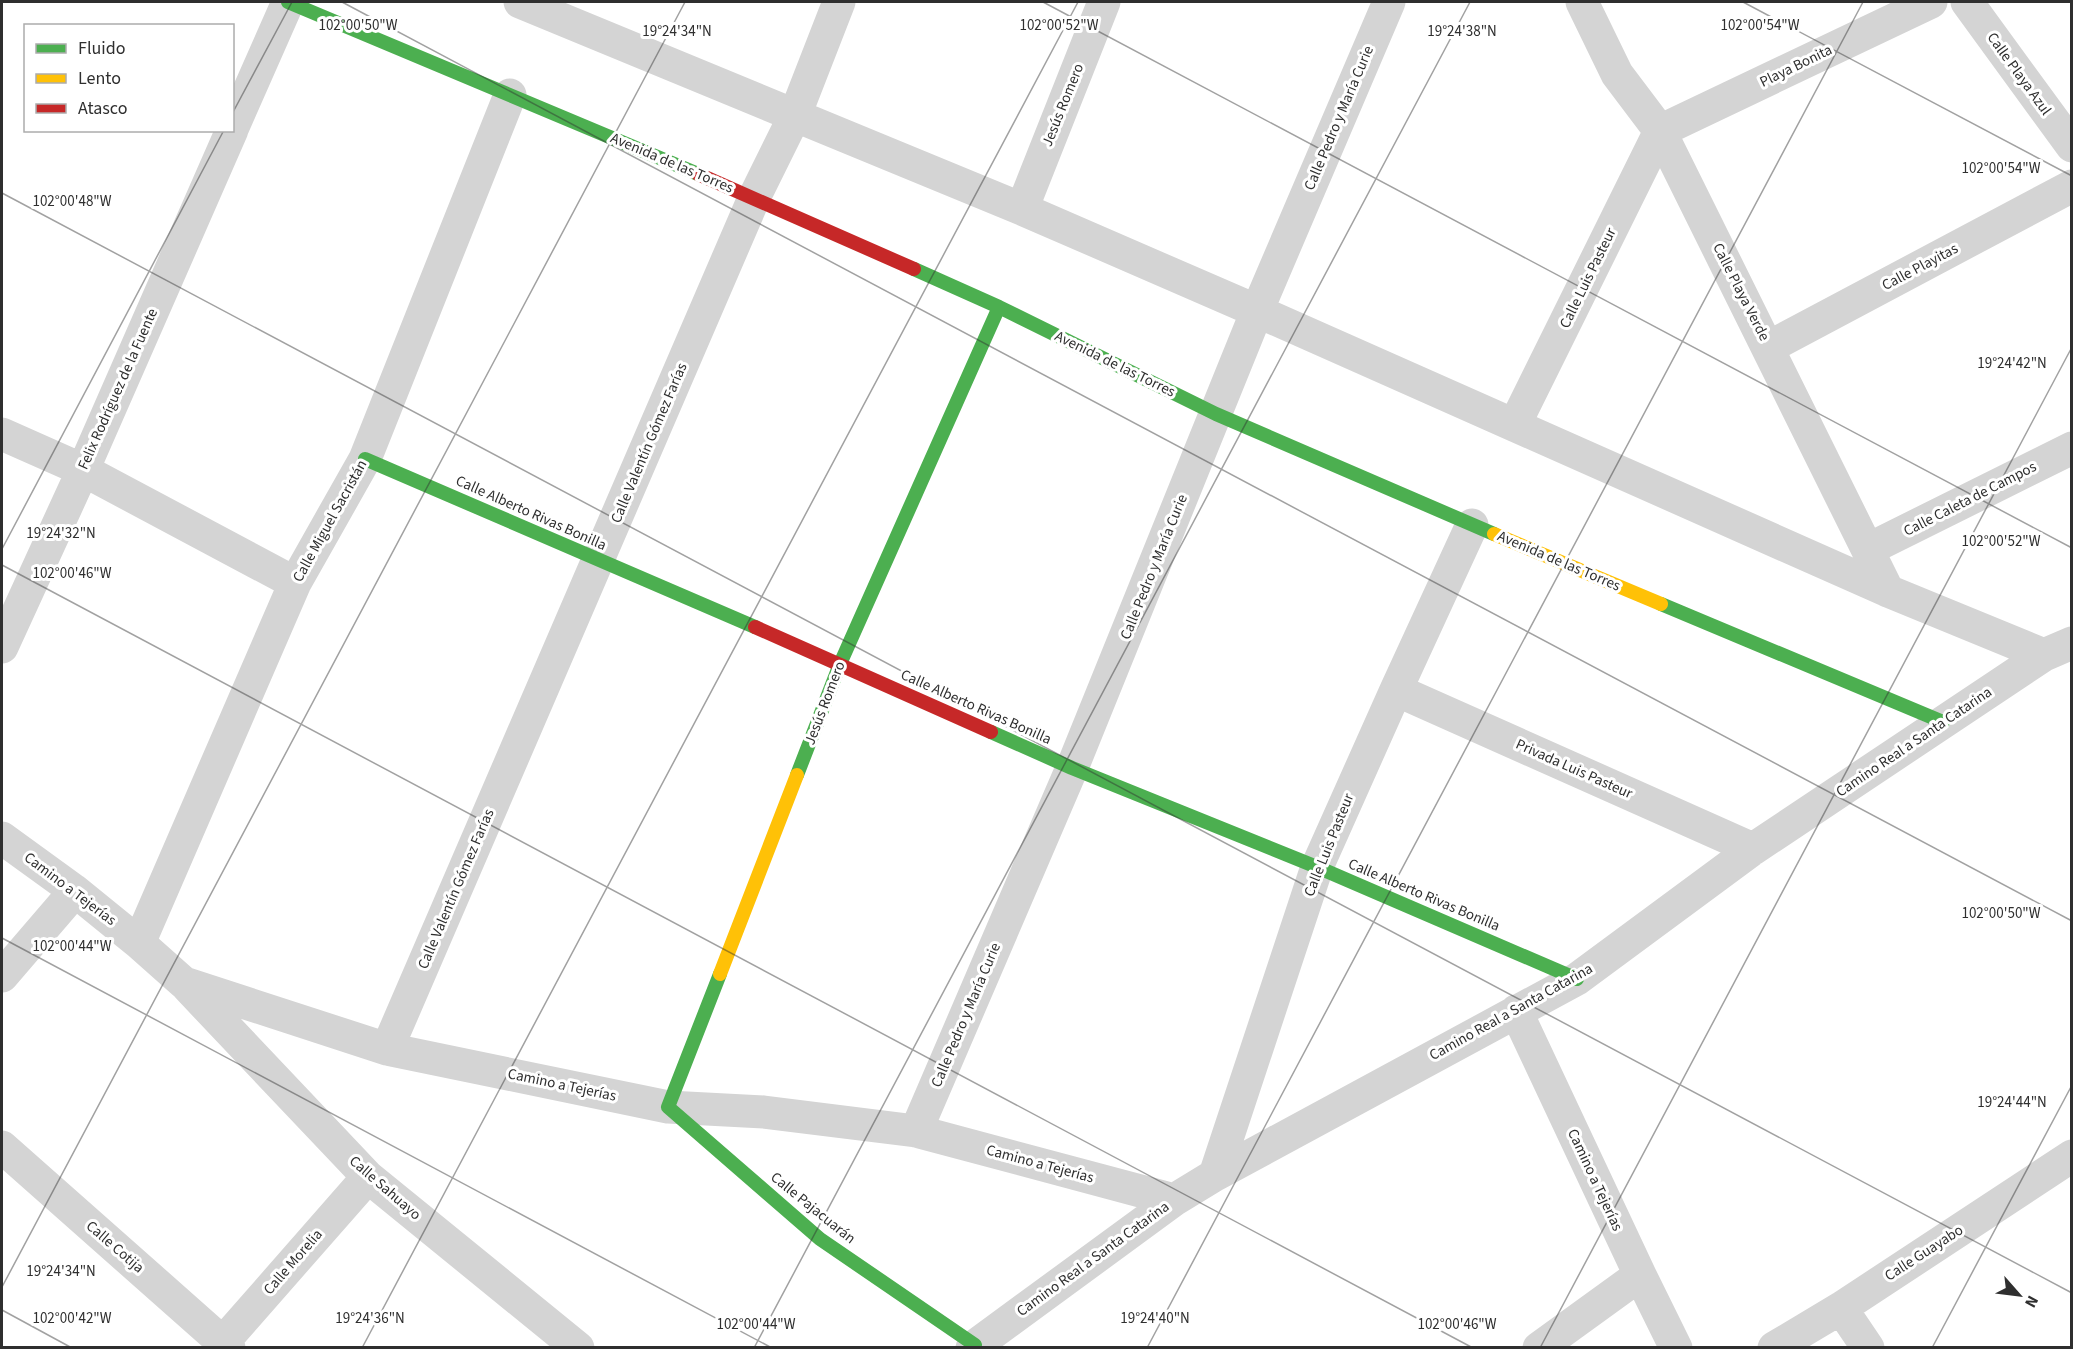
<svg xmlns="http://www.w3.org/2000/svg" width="2073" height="1349" font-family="'Source Sans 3',sans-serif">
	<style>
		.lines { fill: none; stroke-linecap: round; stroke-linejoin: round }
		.street { stroke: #d4d4d4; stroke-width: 33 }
		.fast { stroke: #4caf50; stroke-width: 14 }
		.slow { stroke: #ffc107; stroke-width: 14 }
		.jam { stroke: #c62828; stroke-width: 14 }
		.ticks { fill: none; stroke: #2f2f2f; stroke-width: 1.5; stroke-opacity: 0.45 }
		.labels { text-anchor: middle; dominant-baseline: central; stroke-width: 6; stroke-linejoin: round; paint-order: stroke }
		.street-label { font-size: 15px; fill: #2f2f2f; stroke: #fff }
		.ticks-label { font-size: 15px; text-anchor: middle; fill: #2f2f2f; stroke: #fff; stroke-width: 6; stroke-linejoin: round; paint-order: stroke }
	</style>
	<rect width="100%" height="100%" fill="#fff"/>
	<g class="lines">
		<path class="street" d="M520,2L1022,209L1257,311L1888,591L2044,655
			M1582,2L1617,74L1660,131L1888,591
			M1967,2L2072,146
			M232,129L288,2
			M1022,209L1104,2
			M1769,347L2072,186
			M1515,424L1660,131L1931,2
			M2,434L83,470L295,583
			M1869,549L2072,448
			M2,647L83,470L232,130
			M1396,690L1753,849
			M2,838L75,891L139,943L184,983L387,1049L668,1107L764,1112L916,1131L1174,1200
			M139,943L295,583L365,459L510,95
			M2,976L75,891
			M188,987L368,1177L578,1348
			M1516,1011L1640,1275L1676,1348
			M387,1049L754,198L795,115L839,2
			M916,1131L1072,768L1257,311L1389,2
			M2,1147L229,1348
			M1215,1175L1317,867L1396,690L1472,525
			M1841,1308L1868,1348
			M218,1348L368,1177
			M972,1348L1174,1200L1215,1175L1577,979L1753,849L2044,655L2072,643
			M1539,1348L1640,1275
			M1774,1348L1841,1308L2072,1156"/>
		<path class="fast" d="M288,2L698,174
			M914,269L999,307L1216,414L1494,534
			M365,459L755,627
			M1661,604L1943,722
			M991,732L1072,768L1317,867L1577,979
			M797,775L840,664L999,307
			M720,974L668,1107L820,1239L975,1345"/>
		<path class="slow" d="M1494,534L1661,604
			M720,974L797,775"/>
		<path class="jam" d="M698,174L914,269
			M755,627L991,732"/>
	</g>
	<path class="ticks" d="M342,2L2072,921M1043,2L2072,548M1743,2L2072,176M232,114L292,2M2,193L2072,1293M2,549L224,130M2,565L1473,1348M2,938L772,1348M2,1287L685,2M2,1310L72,1348M362,1348L1078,2M754,1348L1470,2M1147,1348L1863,2M1540,1348L2072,347M1932,1348L2072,1085"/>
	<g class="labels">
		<g class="street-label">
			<text transform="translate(1796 66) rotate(-26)">Playa Bonita</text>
			<text transform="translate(2019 74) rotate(54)">Calle Playa Azul</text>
			<text transform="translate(1063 105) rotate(-68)">Jesús Romero</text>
			<text transform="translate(1339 118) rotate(-67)">Calle Pedro y María Curie</text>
			<text transform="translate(672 163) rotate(23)">Avenida de las Torres</text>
			<text transform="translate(1920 267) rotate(-28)">Calle Playitas</text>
			<text transform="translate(1588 278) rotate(-64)">Calle Luis Pasteur</text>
			<text transform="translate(1741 292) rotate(63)">Calle Playa Verde</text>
			<text transform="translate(1115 364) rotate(26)">Avenida de las Torres</text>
			<text transform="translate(118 389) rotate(-66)">Felix Rodríguez de la Fuente</text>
			<text transform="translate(649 443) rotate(-67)">Calle Valentín Gómez Farías</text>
			<text transform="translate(1970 499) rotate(-27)">Calle Caleta de Campos</text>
			<text transform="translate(531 513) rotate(24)">Calle Alberto Rivas Bonilla</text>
			<text transform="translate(330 521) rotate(-61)">Calle Miguel Sacristán</text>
			<text transform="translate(1559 561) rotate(23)">Avenida de las Torres</text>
			<text transform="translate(1154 567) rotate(-68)">Calle Pedro y María Curie</text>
			<text transform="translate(825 703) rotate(-69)">Jesús Romero</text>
			<text transform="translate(976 707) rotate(24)">Calle Alberto Rivas Bonilla</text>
			<text transform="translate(1914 742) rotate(-34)">Camino Real a Santa Catarina</text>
			<text transform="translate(1574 769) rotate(24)">Privada Luis Pasteur</text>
			<text transform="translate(1329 845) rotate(-68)">Calle Luis Pasteur</text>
			<text transform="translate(70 889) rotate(37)">Camino a Tejerías</text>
			<text transform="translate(456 889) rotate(-67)">Calle Valentín Gómez Farías</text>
			<text transform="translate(1424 895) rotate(23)">Calle Alberto Rivas Bonilla</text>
			<text transform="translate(1511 1012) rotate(-29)">Camino Real a Santa Catarina</text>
			<text transform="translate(966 1015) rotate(-67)">Calle Pedro y María Curie</text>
			<text transform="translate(562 1085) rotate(12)">Camino a Tejerías</text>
			<text transform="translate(1040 1164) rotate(15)">Camino a Tejerías</text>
			<text transform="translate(1595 1180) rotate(65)">Camino a Tejerías</text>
			<text transform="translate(385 1188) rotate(41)">Calle Sahuayo</text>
			<text transform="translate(813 1208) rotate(39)">Calle Pajacuarán</text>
			<text transform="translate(115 1247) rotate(41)">Calle Cotija</text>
			<text transform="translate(1924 1253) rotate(-33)">Calle Guayabo</text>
			<text transform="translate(1093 1259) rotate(-36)">Camino Real a Santa Catarina</text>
			<text transform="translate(293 1262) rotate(-49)">Calle Morelia</text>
		</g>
	</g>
	<g class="ticks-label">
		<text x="358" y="30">102°00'50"W</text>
		<text x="1059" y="30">102°00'52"W</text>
		<text x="1760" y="30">102°00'54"W</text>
		<text x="677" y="36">19°24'34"N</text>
		<text x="1462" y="36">19°24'38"N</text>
		<text x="2001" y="173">102°00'54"W</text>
		<text x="72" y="206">102°00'48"W</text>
		<text x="2012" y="368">19°24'42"N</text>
		<text x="61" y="538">19°24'32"N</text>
		<text x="2001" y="546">102°00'52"W</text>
		<text x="72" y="578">102°00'46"W</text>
		<text x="2001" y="918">102°00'50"W</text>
		<text x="72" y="951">102°00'44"W</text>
		<text x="2012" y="1107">19°24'44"N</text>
		<text x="61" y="1276">19°24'34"N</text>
		<text x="370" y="1323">19°24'36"N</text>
		<text x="1155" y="1323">19°24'40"N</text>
		<text x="72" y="1323">102°00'42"W</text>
		<text x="756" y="1329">102°00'44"W</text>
		<text x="1457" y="1329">102°00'46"W</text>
	</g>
	<rect width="2073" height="1349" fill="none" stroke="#2f2f2f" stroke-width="6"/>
	<rect x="24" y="24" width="210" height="108" fill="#ffffff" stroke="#acacac" stroke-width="1.5"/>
	<rect x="36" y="44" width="30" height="9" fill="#4caf50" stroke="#acacac" stroke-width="1.5"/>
	<text x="78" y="54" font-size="18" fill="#2f2f2f">Fluido</text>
	<rect x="36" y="74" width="30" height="9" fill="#ffc107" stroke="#acacac" stroke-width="1.5"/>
	<text x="78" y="84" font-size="18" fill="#2f2f2f">Lento</text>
	<rect x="36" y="104" width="30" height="9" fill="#c62828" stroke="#acacac" stroke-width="1.5"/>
	<text x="78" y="114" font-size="18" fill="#2f2f2f">Atasco</text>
	<g transform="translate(2019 1295) rotate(118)" stroke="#ffffff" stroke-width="4.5" paint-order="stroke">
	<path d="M0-4.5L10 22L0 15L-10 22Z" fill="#2f2f2f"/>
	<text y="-9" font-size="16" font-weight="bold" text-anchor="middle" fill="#2f2f2f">N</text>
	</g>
</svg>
